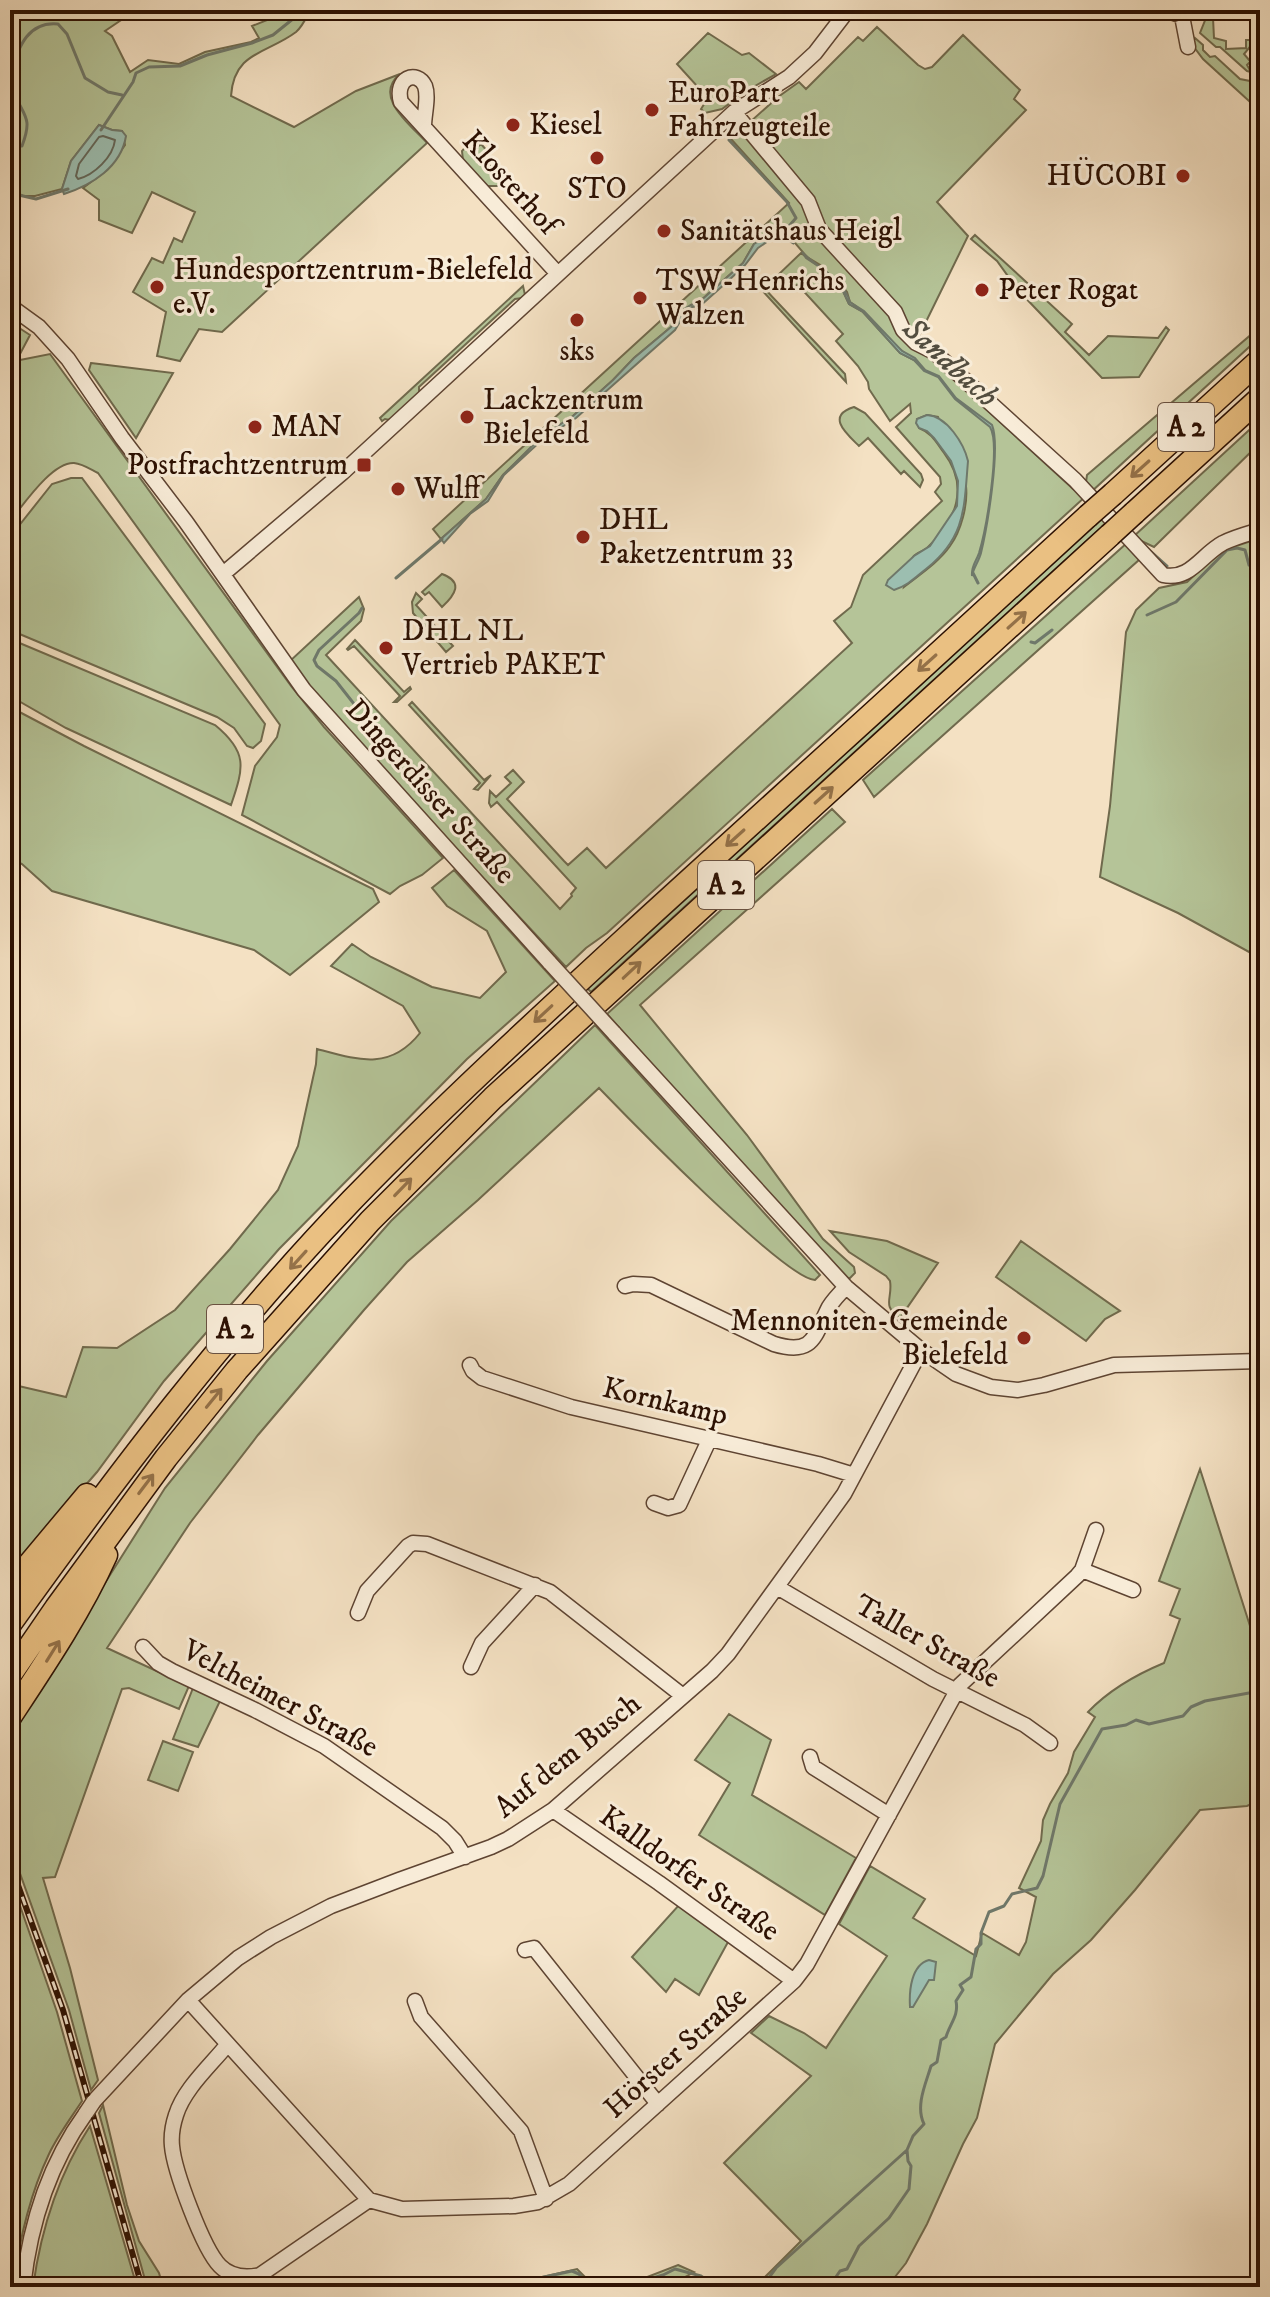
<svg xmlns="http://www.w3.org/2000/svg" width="1270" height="2297" font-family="'IM FELL DW Pica',serif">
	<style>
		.green { fill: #b5c498; stroke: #706a4d; stroke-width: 2; fill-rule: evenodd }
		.water { fill: #9cbeb0; stroke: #6f786a; stroke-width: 2 }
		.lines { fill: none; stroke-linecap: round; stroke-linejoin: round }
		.shore { stroke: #646759; stroke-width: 2 }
		.stream { stroke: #6f786a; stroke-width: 3 }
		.minor-casing { stroke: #5e4432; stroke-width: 17 }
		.highway-casing { stroke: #2c1002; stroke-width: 25 }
		.minor { stroke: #f8ecd8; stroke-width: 14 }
		.highway { stroke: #eac082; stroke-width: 22 }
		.rail-casing { stroke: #2c1002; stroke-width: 6 }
		.rail { stroke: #f8ecd8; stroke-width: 3; stroke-dasharray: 9; stroke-linecap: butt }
		.minor-bridge-casing { stroke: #5e4432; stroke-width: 17; stroke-linecap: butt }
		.highway-bridge-casing { stroke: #2c1002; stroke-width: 25; stroke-linecap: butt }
		.minor-bridge { stroke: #f8ecd8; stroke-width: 14 }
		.highway-bridge { stroke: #eac082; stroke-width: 22 }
		.oneway { stroke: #947148 }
		.poi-dot { fill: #8f2418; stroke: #f8ecd8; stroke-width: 3 }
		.labels { text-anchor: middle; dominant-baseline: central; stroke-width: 6; stroke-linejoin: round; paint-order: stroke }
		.shield { fill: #f8ecd8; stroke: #695242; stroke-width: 2 }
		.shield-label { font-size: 28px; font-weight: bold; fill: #2c1002 }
		.poi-label { font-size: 30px; fill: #2c1002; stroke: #f8ecd8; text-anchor: start }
		.street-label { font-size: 30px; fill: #2c1002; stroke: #f8ecd8 }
		.water-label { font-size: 32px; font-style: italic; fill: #534d3f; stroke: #f8ecd8 }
	</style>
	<rect width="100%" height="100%" fill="#f4e1c3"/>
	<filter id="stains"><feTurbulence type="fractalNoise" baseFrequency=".0025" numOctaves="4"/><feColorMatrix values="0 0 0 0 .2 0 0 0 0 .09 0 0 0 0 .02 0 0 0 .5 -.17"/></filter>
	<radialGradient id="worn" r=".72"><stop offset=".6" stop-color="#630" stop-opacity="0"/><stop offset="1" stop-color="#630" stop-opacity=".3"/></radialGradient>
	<path class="green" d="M16,10H136L105,31L112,36L130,72L148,60L179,64L205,52L251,42L259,38L252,26L270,19L281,10H310C306,18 303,26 296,32C267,54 234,51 231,96L294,127L356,91L400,74C372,97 411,125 427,143L222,332L199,329L180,361L157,356L166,312L133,292L152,258L163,263L174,238L182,242L195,212L152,192L132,233L99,220V200L83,188L107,170L125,145L122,131L112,130L99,125L71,161L62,189L35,196H23L10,189V20Z
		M1206,18H1213L1214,38L1226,41V49L1246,48V40H1260V42L1253,43L1244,54L1249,60H1252L1247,65L1251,72L1247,71L1220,47H1216L1200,33Z
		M877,27L918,65L925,69L932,67L963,35L1020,90L1014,99L1026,110L937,202L968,236L919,336L939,366L1073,489L1086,496L607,933L586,948L566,967L339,723L290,661L359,597L364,609L361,621L326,655L560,909L572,896L571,894L576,888L497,802L491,807L489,803L490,791L496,797L511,783L505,777L513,770L524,782L507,799L564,861L568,865L587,848L606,868L852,643L834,621L851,607L863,575L942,501L935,492L941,484L940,477L896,427L911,413L910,404L890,421L869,389L868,382L858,366L836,341L843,334L798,285L785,286L777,278L779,274L801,253L821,268L834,283L842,289L849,304L863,312L900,353L914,360L925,370C917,361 909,357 901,350C882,335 871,315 850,302L847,292L843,287L835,282L822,266L807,257L784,230L754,244L743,263L698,303L691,305L671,327L634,358L613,380L573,416L541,438L503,475L486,499L441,539L433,529L789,203L731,139L778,97L799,82L806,89L858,37L863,41ZM927,415L938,417C944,433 965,471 966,486C968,505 961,531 950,546C939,562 919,575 904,587C906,578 908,565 913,557C916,553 924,551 928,547C957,520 969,486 944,453C936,442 932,433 919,428L917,419Z
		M708,33L742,55L749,53L776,74L748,90L722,109L705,113L701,109L708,98L677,64Z
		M1195,38L1203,45V50L1210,57L1215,56L1240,79L1255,82L1258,85L1254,89L1260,96V111L1203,59L1191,43Z
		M469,143L475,149L481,144L489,153L484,159L504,181L499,186H487L463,160L462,151Z
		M975,235L1072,324L1065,332L1089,355L1108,336L1158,338L1166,327L1169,330L1139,377L1102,378L1018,290L997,261L971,239Z
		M523,286L525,295L522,298L515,299L419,387V393L390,420L385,419L382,421L380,418Z
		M763,287L845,374L846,382L760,288Z
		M10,322L30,335L20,354V360L50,354L291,686L324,727L443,858L422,875L400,886L390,894L242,815L255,766L277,737L280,725L98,473C90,469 83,464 74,463C52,462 24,504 10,521Z
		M1260,327V337L1091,492L1086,482L1087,475Z
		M91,363L173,373L136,438L89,370Z
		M854,407L865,413L921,474L923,480L920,487L904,471L901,474L868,438L859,446C847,434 825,416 854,407Z
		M1260,420V443L1154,547L1133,537Z
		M71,478H82L265,724L261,741L253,748L247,746L234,728L217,717L10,630V537L52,484Z
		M1102,518L1106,523L591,992L587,988C760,833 930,674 1102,518Z
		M1260,538V958L1178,913L1100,877L1110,806L1126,632L1136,610L1159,588L1187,582L1221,551Z
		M1128,542L1140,559L874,797L863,780Z
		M442,574C464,582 455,595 442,607L429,592L425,595L422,592Z
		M416,593L422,599L416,605L453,646L446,652L413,613L412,602Z
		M10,639L215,725C248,752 244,767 231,805L66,728L10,696Z
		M355,640L404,692L410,687L411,689L397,702H394L400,696L354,646L348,650L347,649Z
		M412,702L484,780L491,775L478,790L474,789L480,783L409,705Z
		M10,707L84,746L373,889L379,902L290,975L254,950L52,891L22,864L10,858Z
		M832,809L845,822L640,1005L747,1135L823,1239L854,1267L855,1273L849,1279L758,1182L607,1014Z
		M454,870L555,981L467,1059L279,1249L164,1381L97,1472L10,1572V1384L66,1397L83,1347L117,1348L175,1310L230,1249L278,1190L298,1146L316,1064L317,1049C358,1060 390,1071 420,1033L403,1006L331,966L352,944L371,957L432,987L480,998L506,972L487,931L447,906L432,888Z
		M595,1025L820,1275L815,1280C785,1279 628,1118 599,1088L478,1200L407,1262L364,1310L258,1435L190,1523L107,1648L189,1686L179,1709L129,1688L122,1689L55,1877L43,1878L70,1968L98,2080L91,2090L69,2010L18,1868L10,1851V1733L165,1488L267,1361L391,1221Z
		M830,1231L887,1241L938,1263L900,1318C881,1305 893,1299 890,1281L886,1276L849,1252Z
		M1021,1241L1120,1311L1105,1319L1086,1341L996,1277Z
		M1200,1469L1251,1629L1260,1627V1800L1247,1806L1200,1810L1135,1890L1091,1940L1053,1974L995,2044L977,2118L963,2144L927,2224L906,2263L887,2287H755L801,2241L724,2163L811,2076L751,2033L769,2016L804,2033L826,2048L887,1956L839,1924L870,1866L925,1899L913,1918L976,1956L982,1933L1019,1955L1026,1942L1036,1897L1019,1888L1041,1841L1043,1820L1050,1804L1068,1773L1074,1752L1095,1717L1088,1712C1110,1689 1135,1675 1164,1663L1180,1619L1170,1615L1180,1589L1159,1581Z
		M193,1688L220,1701L198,1747L173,1739Z
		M729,1714L771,1740L752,1795L856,1858L825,1915L699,1835L730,1783L695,1760Z
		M163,1741L193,1752L178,1791L148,1780Z
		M10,1877L57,2012L82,2101C71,2118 58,2135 49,2154C29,2196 19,2242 13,2287H10Z
		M679,1905L728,1942L699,1995L675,1979L666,1992L632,1957Z
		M103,2105L127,2205L139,2241L159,2273L163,2287H147L99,2113Z
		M90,2126L137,2287H33C41,2229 58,2175 90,2126Z
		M678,2265L694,2272L667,2287H614L637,2281Z
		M577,2269L595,2287H498Z"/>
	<path class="water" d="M99,125L112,130L122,131L126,136C121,167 92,185 64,194L62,189L71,161Z
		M779,229L784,230L794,244L781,236L774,237L758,248L745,265L727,282L700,306L692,307L685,313L675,330L576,418L543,439L504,475L488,501L470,514L444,543L441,539L486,499L503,475L541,437L573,416L613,380L634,358L671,327L680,316L681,311L691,305L698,303L743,263L754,244Z
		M802,252C818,268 843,279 850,302L864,311L902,351L915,358L925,370L939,376L956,398L992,425C1001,447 987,528 981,553C979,561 973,569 972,576C971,566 976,562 979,553C986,530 1001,445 990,427L955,399L938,377L924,371L914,360L900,353L863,312L849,304L842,289L834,283L821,268L806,258Z
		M927,415C947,416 964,444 968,461C964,508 966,537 926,569C916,577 907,586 894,590L886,585L888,580L914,556L930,546L957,506L958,481L951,461L934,438L927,431L919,428L916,423L917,419Z
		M929,1960L936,1962L934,1980H929L913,2007H910C909,1991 911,1965 929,1960Z"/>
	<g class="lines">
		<path class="shore" d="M103,136L115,140C113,157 94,175 78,179L76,176L79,164L99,137Z"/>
		<path class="stream" d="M10,71C19,47 28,21 58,24L67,34L85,78L108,92L122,95
			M10,72C11,79 12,87 14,93C24,117 33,117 22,146H10
			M101,130L133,82L136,73L149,67L180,66L207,55L252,43L273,35L304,10
			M729,140L787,202L796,218L783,233
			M10,193L36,199L68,189
			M1147,548L1167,566
			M973,573L978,583
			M396,578L442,539
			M1147,615L1176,602L1227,550L1237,548L1245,550L1249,565L1260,569
			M1031,642L1035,643L1052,630
			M358,709L336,681L317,666L314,660L319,650L359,613L362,608
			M498,2287L572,2271L579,2274L590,2287
			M624,2287L663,2275L675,2269L701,2276L716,2287
			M762,2287L776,2268L907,2150
			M829,2287L840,2271L847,2269L859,2246L889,2218L909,2189L911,2166L908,2161L907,2150L913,2136L924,2124C915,2106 926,2083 931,2066L937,2062L941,2040L946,2037C950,2023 959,2016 956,2001L963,1990L960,1985L971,1977L976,1949L981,1944V1933L989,1912L1004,1906L1012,1894L1037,1888L1043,1876L1060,1804L1102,1729L1126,1725L1136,1720L1149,1724L1183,1716L1191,1707L1205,1701L1260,1691"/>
		<defs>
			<path id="minor" d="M1166,10L1182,16L1188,47
				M734,112L808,201L819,229L895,312L903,330L916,343L934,352L1075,480L1163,575C1190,581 1201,555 1223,543C1235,537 1247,534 1260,530
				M424,126C424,115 429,97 425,86C417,69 394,78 401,102L558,274
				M10,306L39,327L68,359L122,438L186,522L304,690L550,963
				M223,574L342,473L734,112L789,77L815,53L848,10
				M614,1033L846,1287L921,1350L956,1374L991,1387L1018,1390L1044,1385L1114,1365L1260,1361
				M625,1286L633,1284L651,1285L774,1344C814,1356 814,1336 829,1307C834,1299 840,1293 846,1287
				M470,1365L473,1371L482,1378L571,1407L818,1464L854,1475
				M654,1503L668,1508L679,1505L710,1438
				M1082,1570L1133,1590
				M777,1587L933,1679L1025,1725L1050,1743
				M358,1613L367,1591L408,1546L413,1543L427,1544L550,1592L683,1696
				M143,1647L158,1663L172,1671L255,1710L324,1746L442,1828L455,1841L465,1857
				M471,1667L482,1643L535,1585
				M810,1757L813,1767L889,1815
				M553,1810L659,1883L794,1981
				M525,1950L534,1948L658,2104
				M188,2000L369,2200L402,2209L514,2206L538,2202L569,2184L794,1981L807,1964L960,1685L1077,1576L1082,1570L1096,1530
				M415,2001L421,2017L521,2131L546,2199
				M227,2045C210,2066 184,2089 176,2115C173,2124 171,2136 172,2146C174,2170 203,2249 220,2266C231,2277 246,2278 260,2275L369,2200
				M94,2101L188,2000L238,1958L271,1937L331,1906L399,1880L491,1847L508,1839L553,1810L712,1671L728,1654L844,1494L921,1350
				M23,2287C30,2224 49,2164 86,2113"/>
			<path id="highway" d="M1113,494L1260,360
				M1134,513L1260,398
				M10,1587L87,1495
				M10,1624C116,1476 226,1331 352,1200C448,1101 550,1008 651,915C797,782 943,650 1088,516
				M10,1675L56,1608L166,1458L237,1370L370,1221L493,1098L1110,535
				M10,1717C45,1664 80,1612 106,1555"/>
		</defs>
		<use href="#minor" class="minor-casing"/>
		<use href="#highway" class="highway-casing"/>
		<use href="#minor" class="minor"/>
		<use href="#highway" class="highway"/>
		<defs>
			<path id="rail" d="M10,1863L63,2010L142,2287"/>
		</defs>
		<use href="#rail" class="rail-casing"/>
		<use href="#rail" class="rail"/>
		<defs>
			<path id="minor-bridge" d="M550,963L614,1033
				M86,2113L94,2101"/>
			<path id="highway-bridge" d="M1088,516L1113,494
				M1110,535L1134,513"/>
		</defs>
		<use href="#minor-bridge" class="minor-bridge-casing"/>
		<use href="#highway-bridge" class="highway-bridge-casing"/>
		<use href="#minor-bridge" class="minor-bridge"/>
		<use href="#highway-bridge" class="highway-bridge"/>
	</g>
	<defs><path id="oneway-shaft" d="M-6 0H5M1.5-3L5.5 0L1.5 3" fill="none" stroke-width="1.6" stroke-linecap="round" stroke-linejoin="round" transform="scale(2)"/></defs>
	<g class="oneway">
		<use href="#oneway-shaft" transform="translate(1140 469) rotate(138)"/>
		<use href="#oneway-shaft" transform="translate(1017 620) rotate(-42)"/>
		<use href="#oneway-shaft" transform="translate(927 663) rotate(138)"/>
		<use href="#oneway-shaft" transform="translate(824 795) rotate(-42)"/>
		<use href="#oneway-shaft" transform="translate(735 838) rotate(138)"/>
		<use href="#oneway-shaft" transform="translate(632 970) rotate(-43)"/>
		<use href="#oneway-shaft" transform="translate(543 1014) rotate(137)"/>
		<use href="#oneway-shaft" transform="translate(403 1187) rotate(-46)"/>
		<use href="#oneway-shaft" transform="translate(298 1260) rotate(132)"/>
		<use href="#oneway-shaft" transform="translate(214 1398) rotate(-51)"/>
		<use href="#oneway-shaft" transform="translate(146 1484) rotate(-53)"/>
		<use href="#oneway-shaft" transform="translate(53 1651) rotate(-58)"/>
	</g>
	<g class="poi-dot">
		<circle cx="652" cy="110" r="8"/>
		<circle cx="513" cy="125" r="8"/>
		<circle cx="597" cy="158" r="8"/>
		<circle cx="1183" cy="176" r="8"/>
		<circle cx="664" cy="231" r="8"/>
		<circle cx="157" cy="287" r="8"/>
		<circle cx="982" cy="290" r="8"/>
		<circle cx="640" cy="298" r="8"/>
		<circle cx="577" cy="320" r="8"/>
		<circle cx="467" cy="417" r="8"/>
		<circle cx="255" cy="427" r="8"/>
		<rect x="356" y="457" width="16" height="16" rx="4"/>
		<circle cx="398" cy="489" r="8"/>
		<circle cx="583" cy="537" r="8"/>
		<circle cx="386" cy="648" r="8"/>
		<circle cx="1024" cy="1338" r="8"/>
	</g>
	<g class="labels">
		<g class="shield">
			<rect x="1158" y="403" width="56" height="48" rx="6"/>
			<rect x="698" y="861" width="56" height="48" rx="6"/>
			<rect x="207" y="1305" width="56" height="48" rx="6"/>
		</g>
		<g class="shield-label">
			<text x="1186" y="427">A 2</text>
			<text x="726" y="885">A 2</text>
			<text x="235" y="1329">A 2</text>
		</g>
		<g class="poi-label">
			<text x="668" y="93">EuroPart<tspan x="668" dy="34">Fahrzeugteile</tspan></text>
			<text x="529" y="125">Kiesel</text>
			<text x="1167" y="176" text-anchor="end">HÜCOBI</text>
			<text x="597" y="189" text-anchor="middle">STO</text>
			<text x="680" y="231">Sanitätshaus Heigl</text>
			<text x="173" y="270">Hundesportzentrum-Bielefeld<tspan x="173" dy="34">e.V.</tspan></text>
			<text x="656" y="281">TSW-Henrichs<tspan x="656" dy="34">Walzen</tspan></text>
			<text x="998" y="290">Peter Rogat</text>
			<text x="577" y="351" text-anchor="middle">sks</text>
			<text x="483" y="400">Lackzentrum<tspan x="483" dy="34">Bielefeld</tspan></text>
			<text x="271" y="427">MAN</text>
			<text x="348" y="465" text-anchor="end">Postfrachtzentrum</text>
			<text x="414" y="489">Wulff</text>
			<text x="599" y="520">DHL<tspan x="599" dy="34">Paketzentrum 33</tspan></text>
			<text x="402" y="631">DHL NL<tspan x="402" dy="34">Vertrieb PAKET</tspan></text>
			<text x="1008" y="1321" text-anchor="end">Mennoniten-Gemeinde<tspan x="1008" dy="34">Bielefeld</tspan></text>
		</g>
		<g class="street-label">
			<text transform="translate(510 183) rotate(48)">Klosterhof</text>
			<text transform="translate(430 792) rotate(48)">Dingerdisser Straße</text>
			<text transform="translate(665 1402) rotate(13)">Kornkamp</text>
			<text transform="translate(927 1642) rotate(29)">Taller Straße</text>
			<text transform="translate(280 1699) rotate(28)">Veltheimer Straße</text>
			<text transform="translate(568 1756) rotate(-39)">Auf dem Busch</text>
			<text transform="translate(689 1874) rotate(35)">Kalldorfer Straße</text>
			<text transform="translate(676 2053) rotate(-42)">Hörster Straße</text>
		</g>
		<g class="water-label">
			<text transform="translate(950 363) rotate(42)">Sandbach</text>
		</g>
	</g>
	<rect width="1270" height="2297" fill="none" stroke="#f4e1c3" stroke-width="40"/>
	<rect x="12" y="12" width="1246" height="2273" fill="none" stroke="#2c1002" stroke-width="4"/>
	<rect x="20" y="20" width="1230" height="2257" fill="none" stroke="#2c1002" stroke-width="2"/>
	<rect width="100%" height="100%" filter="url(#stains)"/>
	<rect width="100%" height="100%" fill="url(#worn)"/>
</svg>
